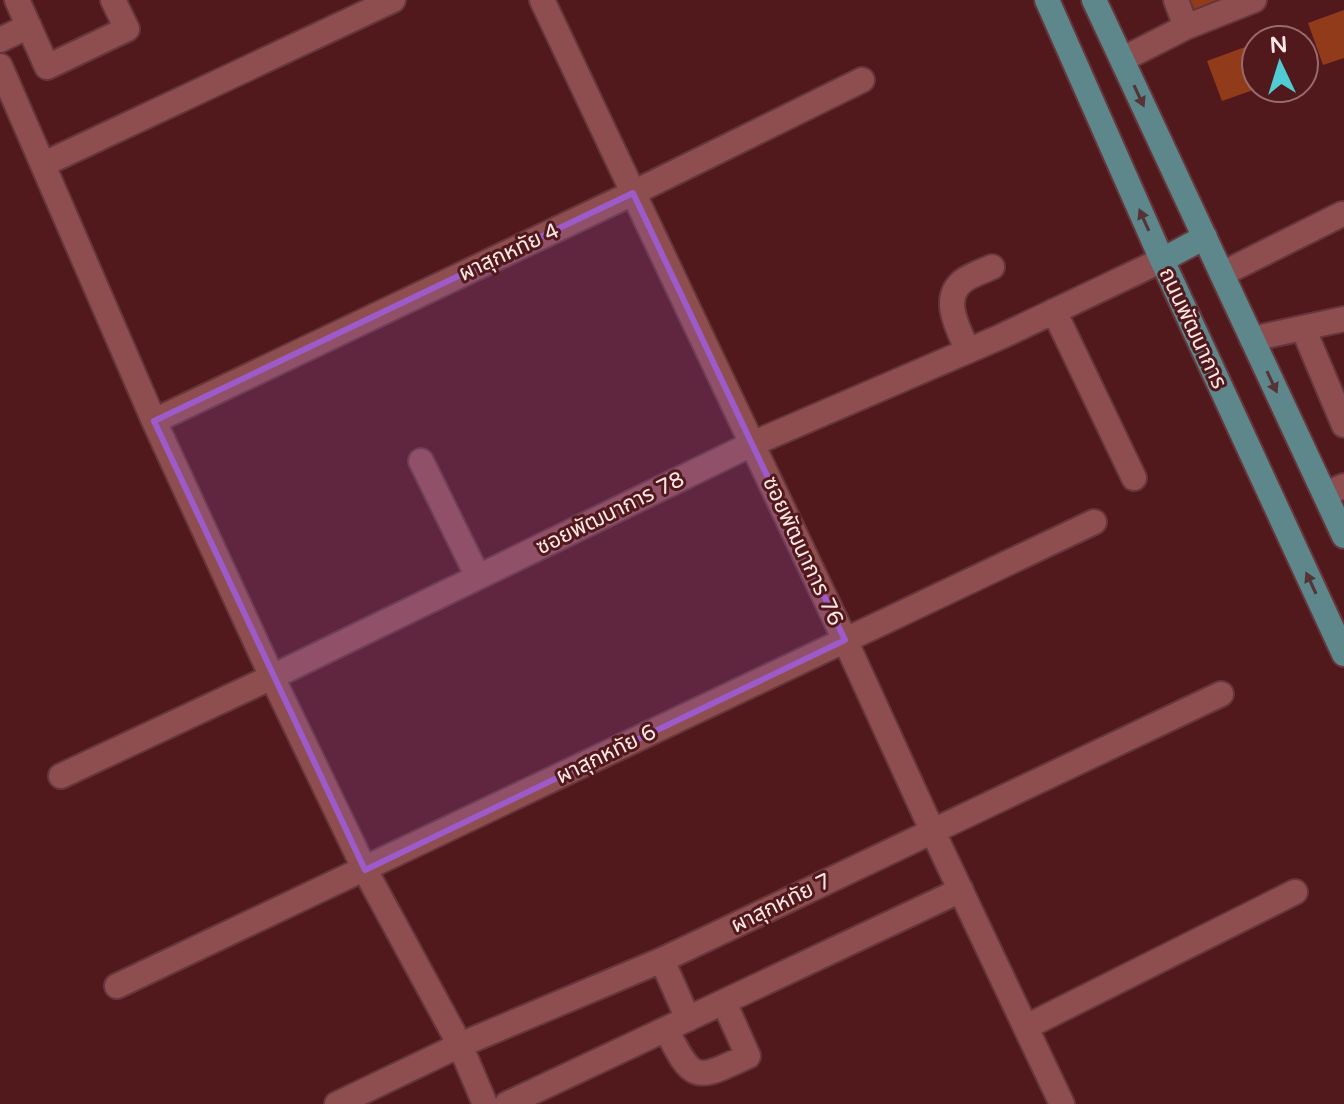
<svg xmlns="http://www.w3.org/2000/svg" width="1344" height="1104" font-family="'Varela Round','Noto Sans Thai',sans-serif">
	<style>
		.building { fill: #923b1b }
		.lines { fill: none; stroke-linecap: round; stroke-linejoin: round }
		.minor-casing { stroke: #65373c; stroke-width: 28 }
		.major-casing { stroke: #65373c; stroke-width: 28 }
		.minor { stroke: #8e4e50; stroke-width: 24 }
		.major { stroke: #5d878b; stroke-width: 24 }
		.oneway { fill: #553438 }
		.marked { fill: #9c5bc9; fill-opacity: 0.2; stroke: #9c5bc9; stroke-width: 6; stroke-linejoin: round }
		.labels { text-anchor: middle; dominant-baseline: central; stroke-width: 6; stroke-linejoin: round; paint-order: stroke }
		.street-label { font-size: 22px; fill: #fee7e6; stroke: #52191d }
	</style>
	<rect width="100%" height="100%" fill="#52191d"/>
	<path class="building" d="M1190,0H1229L1197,14Z
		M1344,10V58L1323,65L1308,23Z
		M1296,29L1300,40H1267L1266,39Z
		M1256,43V89L1222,101L1207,61Z
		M1304,52L1311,70L1304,72Z"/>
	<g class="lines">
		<defs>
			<path id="minor" d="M17,0L47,67L127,29L113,0
				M542,0L845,640L932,830L1062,1104
				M1176,0L1186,27
				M0,40L29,26
				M1123,59L1186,27L1254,0
				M0,66L154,421L272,677L365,870L460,1045L485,1104
				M44,164L393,0
				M1222,274L1342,214
				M1054,311L1134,478
				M1303,328L1344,425
				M1252,339L1344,319
				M968,351C959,330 940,299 963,281C971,275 983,271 992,267
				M154,421L633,193L862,80
				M421,461L478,577
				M1325,494L1344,486
				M61,776L272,677L752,444L1000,337L1162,260
				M662,960L688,1019
				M117,986L1094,522
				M1026,1027L1295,892
				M666,1029C693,1083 695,1081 748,1056L724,1002
				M337,1104L460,1045L662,960L1221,694
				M507,1104L961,890"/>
			<path id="major" d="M1047,0L1162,260L1344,654
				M1094,0L1344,536
				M1162,260L1205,237"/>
		</defs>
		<use href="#minor" class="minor-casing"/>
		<use href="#major" class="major-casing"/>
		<use href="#minor" class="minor"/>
		<use href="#major" class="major"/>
	</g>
	<defs><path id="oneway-solid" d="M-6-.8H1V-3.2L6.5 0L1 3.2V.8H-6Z" transform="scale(2)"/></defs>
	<g class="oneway">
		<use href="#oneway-solid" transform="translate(1139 96) rotate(65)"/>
		<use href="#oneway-solid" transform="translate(1144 220) rotate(-114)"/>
		<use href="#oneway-solid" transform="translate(1272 382) rotate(65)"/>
		<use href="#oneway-solid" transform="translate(1311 583) rotate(-115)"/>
	</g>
	<path class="marked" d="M633,193L845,640L365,870L154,421Z"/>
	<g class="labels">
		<g class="street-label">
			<text transform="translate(509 252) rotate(-25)">ผาสุกหทัย 4</text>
			<text transform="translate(1193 328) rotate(65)">ถนนพัฒนาการ</text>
			<text transform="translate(610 513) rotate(-26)">ซอยพัฒนาการ 78</text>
			<text transform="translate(803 551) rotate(65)">ซอยพัฒนาการ 76</text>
			<text transform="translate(606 754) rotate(-26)">ผาสุกหทัย 6</text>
			<text transform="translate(781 903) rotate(-26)">ผาสุกหทัย 7</text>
		</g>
	</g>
	<g transform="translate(1280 64) rotate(356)"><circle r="38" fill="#52191d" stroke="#976b6d" stroke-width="2"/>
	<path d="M0-6L14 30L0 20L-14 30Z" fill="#51ccd2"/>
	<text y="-12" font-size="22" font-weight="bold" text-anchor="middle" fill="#fee7e6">N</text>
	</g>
</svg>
